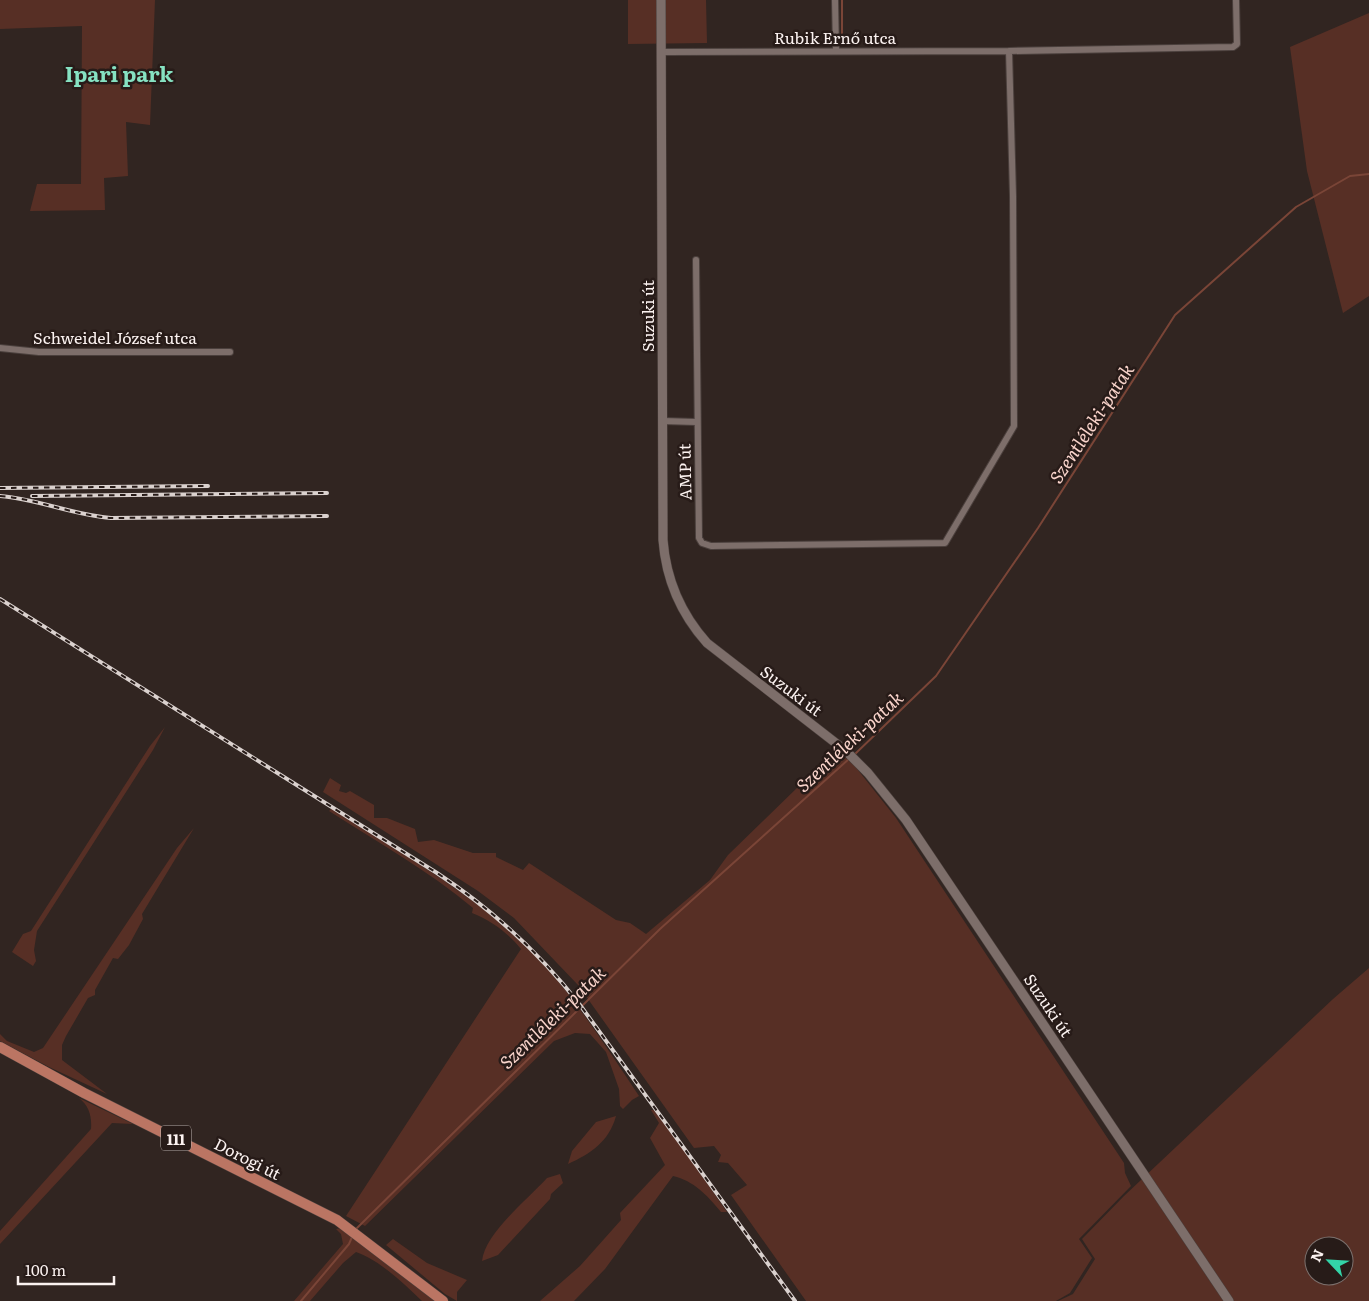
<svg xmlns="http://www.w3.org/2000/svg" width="1369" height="1301" font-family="Literata,serif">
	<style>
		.green { fill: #572f25; fill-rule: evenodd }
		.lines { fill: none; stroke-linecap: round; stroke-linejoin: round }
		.stream { stroke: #7a4537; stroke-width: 2 }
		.minor-casing { stroke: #4b403d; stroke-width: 8 }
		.secondary-casing { stroke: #4b403d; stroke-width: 10 }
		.primary-casing { stroke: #4b403d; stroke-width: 11 }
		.minor { stroke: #7d6e6a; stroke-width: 6 }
		.secondary { stroke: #7d6e6a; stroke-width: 9 }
		.primary { stroke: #bb7563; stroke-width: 10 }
		.rail-casing { stroke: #dad1ce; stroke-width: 4 }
		.rail { stroke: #271b18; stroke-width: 2; stroke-dasharray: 5.5; stroke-linecap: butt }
		.labels { text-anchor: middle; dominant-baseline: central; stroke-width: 5; stroke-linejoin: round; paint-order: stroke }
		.shield { fill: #271b18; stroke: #bbb2af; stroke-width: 1 }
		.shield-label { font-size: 15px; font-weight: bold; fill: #fbf2f0 }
		.street-label { font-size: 16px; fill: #fbf2f0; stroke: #271b18 }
		.water-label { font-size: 18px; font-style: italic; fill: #f9d4cb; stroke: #271b18 }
		.district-label { font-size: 21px; font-weight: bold; fill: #86e2c2; stroke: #271b18 }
	</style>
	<rect width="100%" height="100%" fill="#312521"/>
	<path class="green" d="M0,0H155L150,125L126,122L128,176L104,178L105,210L30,211L37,184H81L82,26L0,29Z
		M628,0H706L707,43L628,44Z
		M1369,13V296L1343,313L1307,171L1290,47Z
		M165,727L153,750L37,931L34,950L36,961L33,966L12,952L23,934L31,931L150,746Z
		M836,750L854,765L896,818L1124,1163L1125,1173L1131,1186L1079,1239L1092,1258L1070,1293L1056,1301H806L731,1195L747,1185L728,1163L718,1162L721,1155L714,1146L694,1148L578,985L514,918L478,891L323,792L330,778L341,785L339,791L346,793L350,791L374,805V818H387L415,829L418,842L434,840L473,853H496V857L523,870L529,863L616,920L630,923L646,934L710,880L728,855Z
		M332,808C395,849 463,888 519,939C564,980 605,1045 639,1096L632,1100L623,1109L620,1106L619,1089L606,1052L590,1034L575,1033L554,1041L365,1226L346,1216L521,949C508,933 492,921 472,913L473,908C429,871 377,842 329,811Z
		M194,828L142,914L143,919L129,945L118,959L113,958L95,990V995L88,998L66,1036L62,1045V1060L107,1094L49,1067L0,1041V1034L7,1041L34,1052L43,1048L177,848Z
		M1369,968V1301H1058L1073,1294L1095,1259L1082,1239L1124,1196L1333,999ZM1314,1246H1344V1276H1314Z
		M79,1098L133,1124L112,1123L0,1244V1231L91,1129C92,1116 89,1106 79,1098Z
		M651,1110H656L727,1212H721C707,1195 694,1181 673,1176L605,1269L574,1301H540L580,1266L621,1220L620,1213L665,1165L650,1138L659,1123Z
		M616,1116C609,1142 590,1154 568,1164L572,1151L596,1122Z
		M560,1174L563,1183L551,1194L550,1199L498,1255L482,1261C485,1233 528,1199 547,1178Z
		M341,1228L436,1301H422C403,1283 381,1261 356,1252L343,1263L310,1301H294L343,1244L341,1234L336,1229Z
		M393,1239L427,1263L467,1280L457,1292V1301L445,1294L386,1245Z"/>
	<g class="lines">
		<path class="stream" d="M842,0V41
			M854,755L936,676L1038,528L1175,315L1296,207L1350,176L1369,174
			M356,1229L660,929L850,758
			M301,1301L349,1244L352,1237"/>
		<defs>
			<path id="minor" d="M835,0L836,50
				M662,52L1009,51L1233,47L1237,44L1236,0
				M696,260L699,538L702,543L711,546L945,543L1014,426L1013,196L1009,51
				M0,348L39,352H230
				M663,421L696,422"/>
			<path id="secondary" d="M661,0L663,540C666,579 681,614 707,643L846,751L868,773L906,820L1229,1301"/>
			<path id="primary" d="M0,1047L84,1093L337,1220L443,1301"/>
		</defs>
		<use href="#minor" class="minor-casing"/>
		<use href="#secondary" class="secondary-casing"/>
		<use href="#primary" class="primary-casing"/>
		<use href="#minor" class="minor"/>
		<use href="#secondary" class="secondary"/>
		<use href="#primary" class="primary"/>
		<defs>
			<path id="rail" d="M0,488L208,486
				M0,496C38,499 73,515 111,518L327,516
				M32,496L327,493
				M0,599L437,873C493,910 539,952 580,1005L795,1301"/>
		</defs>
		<use href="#rail" class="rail-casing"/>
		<use href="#rail" class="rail"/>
	</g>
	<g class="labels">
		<rect class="shield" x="161" y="1125.5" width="30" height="25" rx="4"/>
		<g class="shield-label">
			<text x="176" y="1138">111</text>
		</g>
		<g class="street-label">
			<text x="835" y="37">Rubik Ernő utca</text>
			<text transform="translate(647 316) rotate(-90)">Suzuki út</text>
			<text x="115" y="337">Schweidel József utca</text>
			<text transform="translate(684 472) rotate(-91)">AMP út</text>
			<text transform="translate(792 690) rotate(37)">Suzuki út</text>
			<text transform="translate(1049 1005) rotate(56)">Suzuki út</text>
			<text transform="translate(248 1158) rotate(27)">Dorogi út</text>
		</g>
		<g class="water-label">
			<text transform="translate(1091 423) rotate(-57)">Szentléleki-patak</text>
			<text transform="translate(849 741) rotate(-43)">Szentléleki-patak</text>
			<text transform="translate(552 1017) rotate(-44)">Szentléleki-patak</text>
		</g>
		<g class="district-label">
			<text x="119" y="72">Ipari park</text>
		</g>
	</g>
	<g transform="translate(1329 1261) rotate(295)"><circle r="24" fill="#271b18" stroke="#7c716e"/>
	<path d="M0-4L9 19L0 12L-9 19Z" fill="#33d4a8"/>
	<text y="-8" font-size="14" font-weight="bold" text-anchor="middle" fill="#fbf2f0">N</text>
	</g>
	<path d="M18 1276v8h96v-8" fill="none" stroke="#fbf2f0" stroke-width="2.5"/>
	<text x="25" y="1276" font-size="15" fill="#fbf2f0" stroke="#271b18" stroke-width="4" paint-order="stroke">100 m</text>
</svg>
